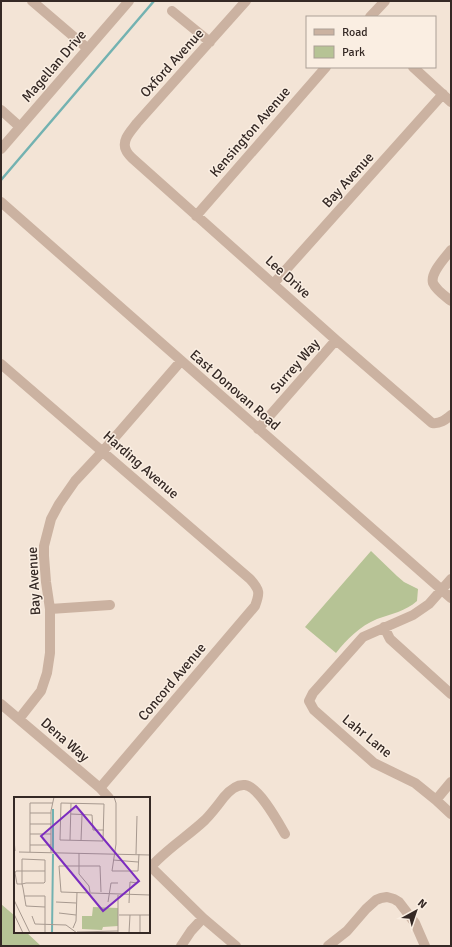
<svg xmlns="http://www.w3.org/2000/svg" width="452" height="947" font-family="Signika,sans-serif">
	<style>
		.green { fill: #b6c395 }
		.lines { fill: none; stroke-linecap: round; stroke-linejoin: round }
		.stream { stroke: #73b2b1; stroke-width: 2.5 }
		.minor { stroke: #cbb2a1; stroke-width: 10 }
		.labels { text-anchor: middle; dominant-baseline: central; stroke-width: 3; stroke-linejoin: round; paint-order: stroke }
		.street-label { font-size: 14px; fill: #352925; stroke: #faeee2 }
		.inset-river { fill: none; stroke: #73b2b1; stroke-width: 2 }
		.inset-road { fill: none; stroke: #a7998f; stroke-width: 1 }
		.view { fill: #7b2cbf; fill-opacity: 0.15; stroke: #7b2cbf; stroke-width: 2 }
		.inset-edge { fill: none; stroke: #352925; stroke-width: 2 }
	</style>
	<rect width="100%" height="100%" fill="#f3e4d6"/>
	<path class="green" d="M371,551L397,576L404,582L418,589L417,601C406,611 391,614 377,619C360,626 347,639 336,653L305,627Z
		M1,904L15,916V932H26L41,946H1Z"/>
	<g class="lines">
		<path class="stream" d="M1,180L154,1"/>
		<path class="minor" d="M32,1L87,48
			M246,1L137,123C132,130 121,140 126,150C127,153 130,156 132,158L336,340L432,423C440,424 445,420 451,415
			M172,11L210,42
			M370,17L385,1
			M413,67L451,102
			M1,110L20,127
			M1,149L129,1
			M1,202L451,598
			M196,216L326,67
			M451,250C445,258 430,273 433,283C436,290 445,296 451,301
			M274,283L443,94
			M1,364L250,579C260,590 260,593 255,606L100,788
			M258,429L336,340
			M451,579L429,604L413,615L363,637L313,693L309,701L314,710L374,763L415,783L436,800L451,814
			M50,609L110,605
			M384,627L390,639L451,694
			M1,704L100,788L109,798
			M19,719L41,691L47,673L50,653V609L46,582L44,556V546L51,519L59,504L75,481L103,451L181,361
			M436,800L451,782
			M149,865L203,918L236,946
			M149,869C165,850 187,837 205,820C212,813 218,805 224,797C229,791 237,784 245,785C259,787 278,822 285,834
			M181,946L191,931L203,918
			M328,946L347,931L366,909L376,900L381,898L387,897L394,899L399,902L415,923L425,946"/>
	</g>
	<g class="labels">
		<g class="street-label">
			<text transform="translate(172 63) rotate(-48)">Oxford Avenue</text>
			<text transform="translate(54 66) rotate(-49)">Magellan Drive</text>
			<text transform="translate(250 132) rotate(-49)">Kensington Avenue</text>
			<text transform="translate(348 180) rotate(-48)">Bay Avenue</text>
			<text transform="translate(288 277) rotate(42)">Lee Drive</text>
			<text transform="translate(295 366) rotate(-49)">Surrey Way</text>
			<text transform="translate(235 390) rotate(41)">East Donovan Road</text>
			<text transform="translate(141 465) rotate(41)">Harding Avenue</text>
			<text transform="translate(34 581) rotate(-93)">Bay Avenue</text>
			<text transform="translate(172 682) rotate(-50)">Concord Avenue</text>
			<text transform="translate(367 736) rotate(39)">Lahr Lane</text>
			<text transform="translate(65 740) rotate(41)">Dena Way</text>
		</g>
	</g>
	<g transform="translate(14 797)">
		<rect width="136" height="136" fill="#f3e4d6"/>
		<path d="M79,110L104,111V129L89,130L88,133L68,132V119H78Z" fill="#b6c395"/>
		<path class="inset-river" d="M39,54V12M38,136L39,57"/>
		<path class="inset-road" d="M100,0L102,6V47L98,74H124L125,57M47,6L90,7L89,44L46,43ZM16,16H37M57,17L78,18L79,33H90M16,27H37M16,37H37M0,42L1,54M56,43L57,6M67,44L68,18M16,48H37M5,55L136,58M16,55V6H39M37,55V14L40,0M65,56V77L75,89L76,95M122,57L123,19M99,63L124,65M136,83V102M87,95L86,69H45L47,95L136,98M104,98V136M10,99H31V136M0,103L16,136M42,105L62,106M94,105L97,86H104M115,106L116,85L123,86M31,110L12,109L9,91L8,87V62L31,63V85L30,86H12L8,87H3L1,76L2,74H31M45,116L62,118M0,117L9,136M105,118H136M18,119L21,127L52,128L63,136M59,131L62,124L63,95M63,135L104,134M115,136L116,118M126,136V118"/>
		<path class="view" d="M62,9L125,84L89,114L27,39Z"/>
		<rect width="136" height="136" class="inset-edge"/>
	</g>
	<rect width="452" height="947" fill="none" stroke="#352925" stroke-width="4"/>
	<rect x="306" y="16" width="130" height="52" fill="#faeee2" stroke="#ab9f96"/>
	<rect x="314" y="29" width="20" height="6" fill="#cbb2a1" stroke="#ab9f96"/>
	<text x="342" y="36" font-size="12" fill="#352925">Road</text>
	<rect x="314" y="46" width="20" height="12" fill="#b6c395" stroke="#ab9f96"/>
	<text x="342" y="56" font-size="12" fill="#352925">Park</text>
	<g transform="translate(416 911) rotate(40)" stroke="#faeee2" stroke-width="3" paint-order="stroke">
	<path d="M0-3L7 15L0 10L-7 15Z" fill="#352925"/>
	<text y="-6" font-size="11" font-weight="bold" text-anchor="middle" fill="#352925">N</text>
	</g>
</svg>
